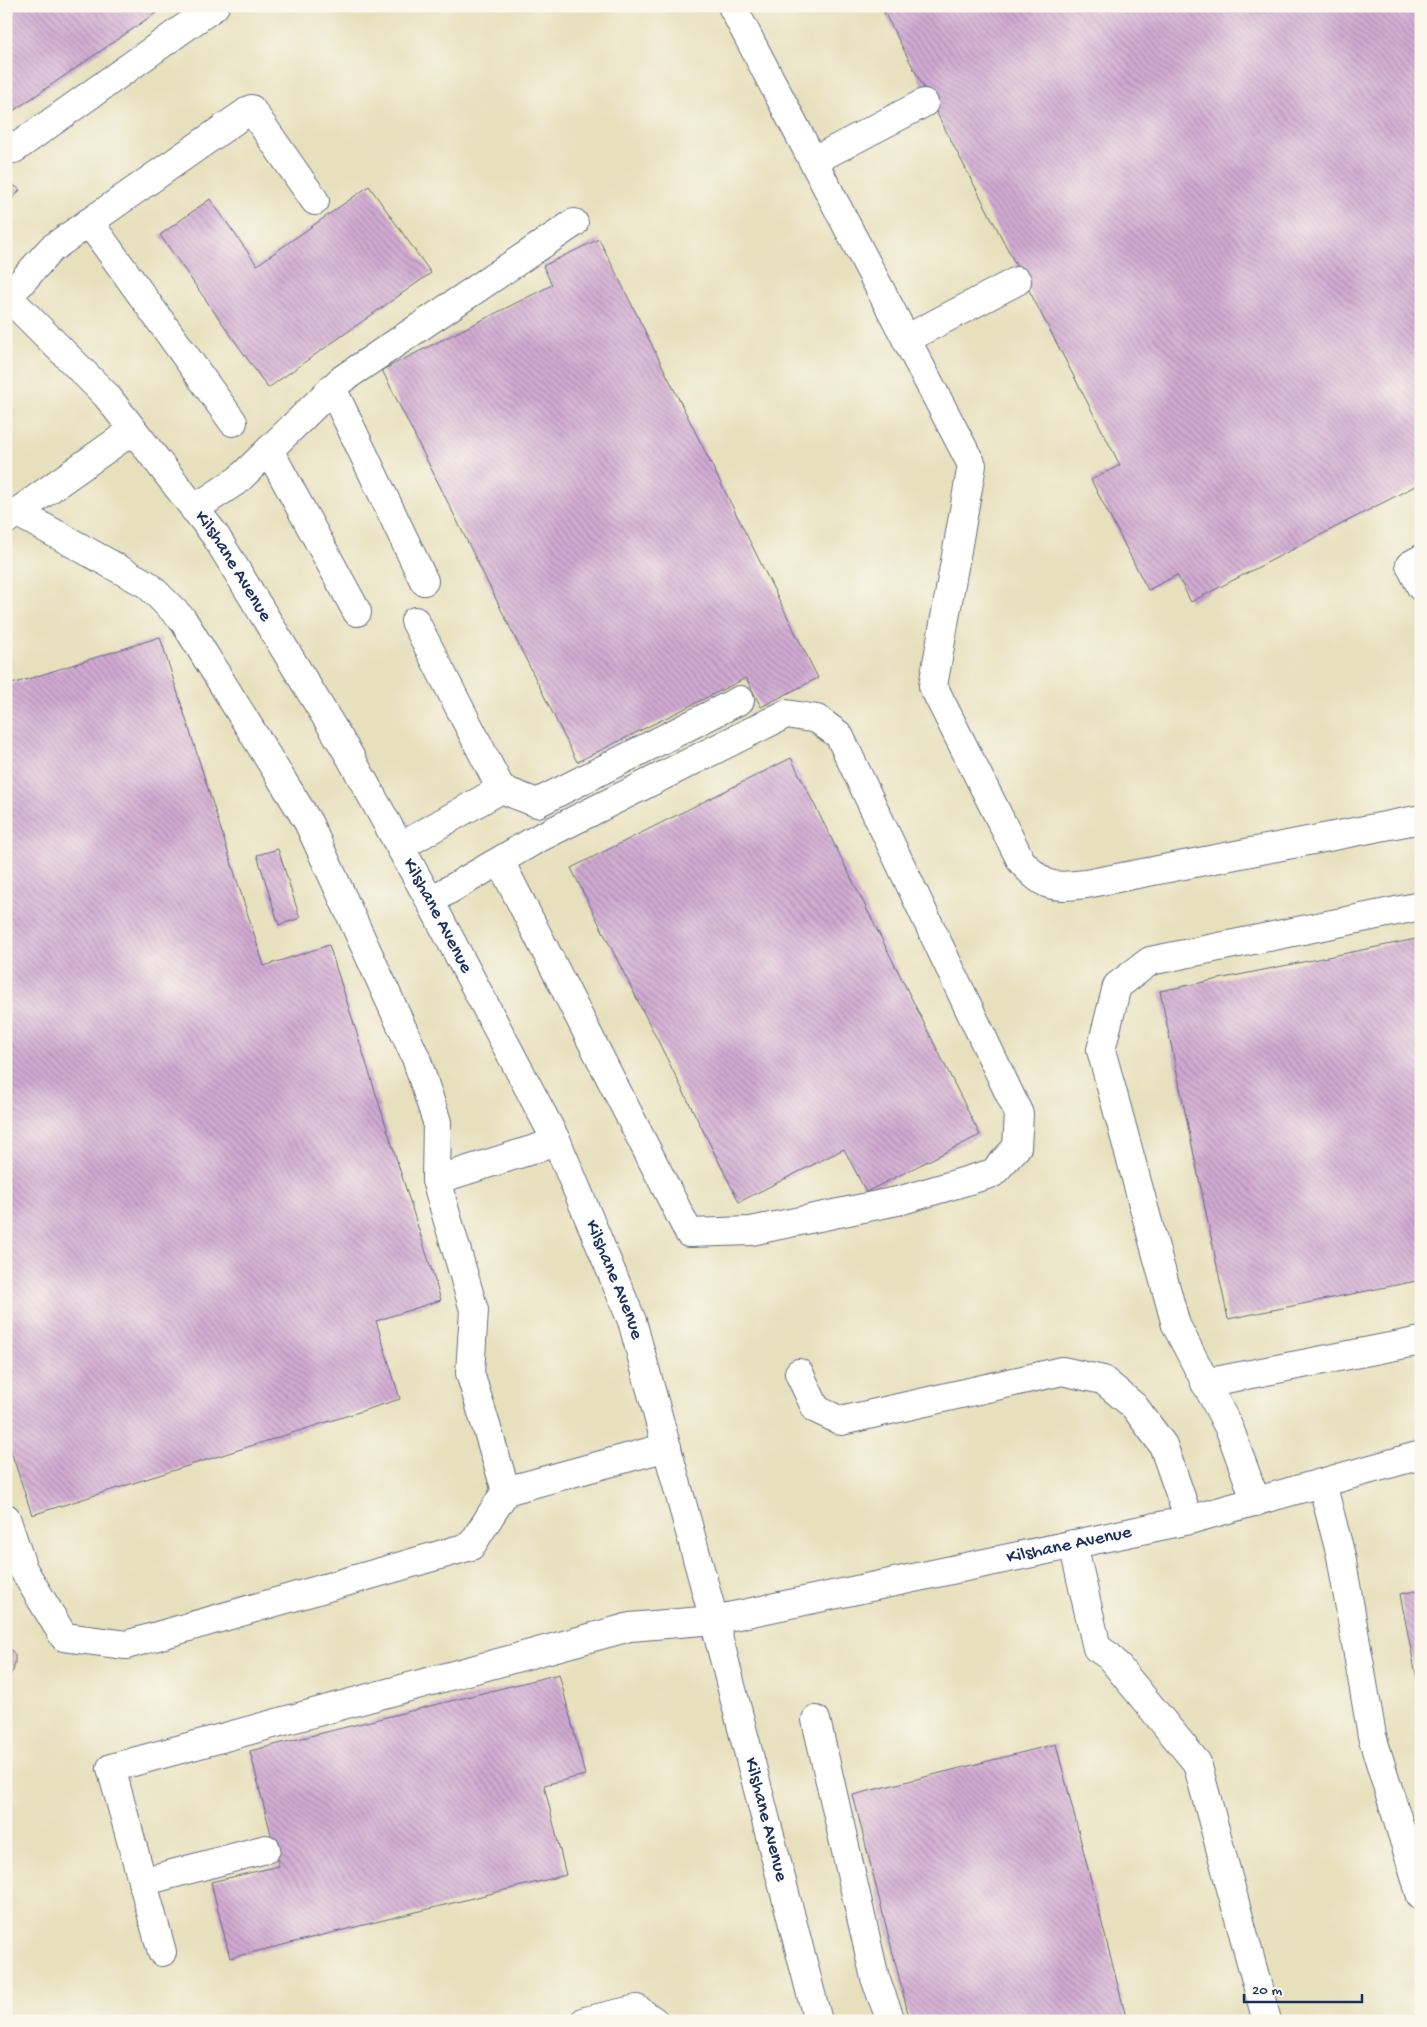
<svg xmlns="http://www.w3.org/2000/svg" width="1427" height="2027" font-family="'Gochi Hand',sans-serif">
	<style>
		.building { fill: url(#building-back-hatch) }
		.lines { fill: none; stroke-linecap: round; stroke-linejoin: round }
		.minor-casing { stroke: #626d7f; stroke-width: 30 }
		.minor { stroke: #fff; stroke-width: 28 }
		.labels { text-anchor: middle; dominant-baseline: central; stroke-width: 5; stroke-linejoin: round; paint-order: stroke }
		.street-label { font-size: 19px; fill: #1b2f5e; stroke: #fbf7ec }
	</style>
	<defs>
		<pattern id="building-back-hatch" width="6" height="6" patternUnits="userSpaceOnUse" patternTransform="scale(1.25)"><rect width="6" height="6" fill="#d1aad2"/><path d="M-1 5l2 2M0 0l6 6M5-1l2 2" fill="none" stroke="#a98bae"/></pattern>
	</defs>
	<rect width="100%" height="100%" fill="#fbf7ec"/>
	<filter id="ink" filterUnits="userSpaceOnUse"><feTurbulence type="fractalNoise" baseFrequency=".02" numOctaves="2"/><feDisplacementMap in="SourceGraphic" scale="10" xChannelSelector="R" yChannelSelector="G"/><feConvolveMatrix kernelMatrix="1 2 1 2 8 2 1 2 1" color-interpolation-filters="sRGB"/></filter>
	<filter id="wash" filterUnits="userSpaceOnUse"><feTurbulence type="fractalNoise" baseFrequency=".0096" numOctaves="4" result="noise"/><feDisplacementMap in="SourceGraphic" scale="20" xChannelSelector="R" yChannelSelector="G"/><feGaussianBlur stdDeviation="1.12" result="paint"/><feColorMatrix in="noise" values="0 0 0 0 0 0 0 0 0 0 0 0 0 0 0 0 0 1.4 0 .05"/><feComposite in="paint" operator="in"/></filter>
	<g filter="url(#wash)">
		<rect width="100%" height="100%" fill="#e7e0bd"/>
		<g id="blocks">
			<path class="building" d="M6,6H166L6,116Z
				M881,6H1421V483L1191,602L1177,575L1148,590L1091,480L1120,465Z
				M6,179L20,190L6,206Z
				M369,186L431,273L268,388L160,235L210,199L257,265Z
				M599,239L818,678L761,707L746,678L577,762L382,370L552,285L543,266Z
				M160,637L264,966L329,945L441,1300L376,1321L400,1399L32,1515L6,1436V686Z
				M791,758L980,1135L866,1192L844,1149L739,1202L571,868Z
				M278,849L300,918L279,925L257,855Z
				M1421,938V1280L1228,1319L1160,991Z
				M1421,1590V1695H1420L1400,1594Z
				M6,1643L15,1655V1663L13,1671L6,1679Z
				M559,1674L585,1775L544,1785L566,1875L230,1958L211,1882L279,1866L250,1751Z
				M1056,1744L1127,2021H910L853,1795Z"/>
		</g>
	</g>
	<g filter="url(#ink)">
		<use href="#blocks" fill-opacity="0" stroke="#626d7f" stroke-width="1"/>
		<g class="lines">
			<defs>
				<g id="minor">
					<path d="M732,6L972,465L933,686L1021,861C1045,888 1051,888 1086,884L1421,819"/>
					<path d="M6,143L14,149L215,6"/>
					<path d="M813,161L924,103"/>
					<path d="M89,222L233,422"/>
					<path id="s1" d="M6,295L106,395L215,535L348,753L430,901L557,1142L632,1321L714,1620L818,2021"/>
					<path d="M8,297L51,249L251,109L315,201"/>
					<path d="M906,339L1017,281"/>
					<path d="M332,388L424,581"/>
					<path d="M269,450L357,612"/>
					<path d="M194,509L238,480L341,380L574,223"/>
					<path d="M18,513L148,585L183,620L308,822L416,1058L437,1122L436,1180L474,1310L470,1373L506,1491"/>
					<path d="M6,520L133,430"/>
					<path d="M1421,559L1410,565L1421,587"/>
					<path d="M415,621L501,789"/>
					<path d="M400,847L501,789L537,803L740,700"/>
					<path d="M430,901L537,839L786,714L817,719L839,735L1019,1114L1017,1147L993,1173L902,1200L751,1231L689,1233L500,861"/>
					<path d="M436,1180L557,1142"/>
					<path d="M799,1373L816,1409L841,1421L1062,1371L1103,1380L1134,1406L1163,1445L1189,1520"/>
					<path d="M1205,1383L1421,1341"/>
					<path d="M1322,1483L1341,1556L1372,1736L1421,1896"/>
					<path d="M1256,1502L1230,1430L1176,1325L1101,1050L1117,986L1150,961L1421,906"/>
					<path d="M6,1518L23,1569L64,1637L126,1645L471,1546L506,1491L667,1447"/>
					<path d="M1073,1544L1097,1648L1109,1656L1197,1763L1267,2021"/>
					<path d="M816,1720L875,1978L891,2021"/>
					<path d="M142,1882L266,1849"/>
					<path id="s2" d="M162,1952L111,1768L630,1627L714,1620L1189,1520L1421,1455"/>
					<path d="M585,2021L637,2009L654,2021"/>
				</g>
			</defs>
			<use href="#minor" class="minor-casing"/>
			<use href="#minor" class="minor"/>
		</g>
	</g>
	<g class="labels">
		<g class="street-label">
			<text stroke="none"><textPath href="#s1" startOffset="355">Kilshane Avenue</textPath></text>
			<text stroke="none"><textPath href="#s1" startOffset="760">Kilshane Avenue</textPath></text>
			<text stroke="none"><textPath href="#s1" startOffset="1165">Kilshane Avenue</textPath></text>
			<text stroke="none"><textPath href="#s2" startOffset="1176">Kilshane Avenue</textPath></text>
			<text stroke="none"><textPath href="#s1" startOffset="1726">Kilshane Avenue</textPath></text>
		</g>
	</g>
	<rect width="1427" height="2027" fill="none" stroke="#fbf7ec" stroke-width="25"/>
	<path d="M1244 1994v8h118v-8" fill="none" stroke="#1b2f5e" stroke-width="2.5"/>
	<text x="1252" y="1994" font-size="15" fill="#1b2f5e" stroke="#fbf7ec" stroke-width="4" paint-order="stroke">20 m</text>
</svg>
